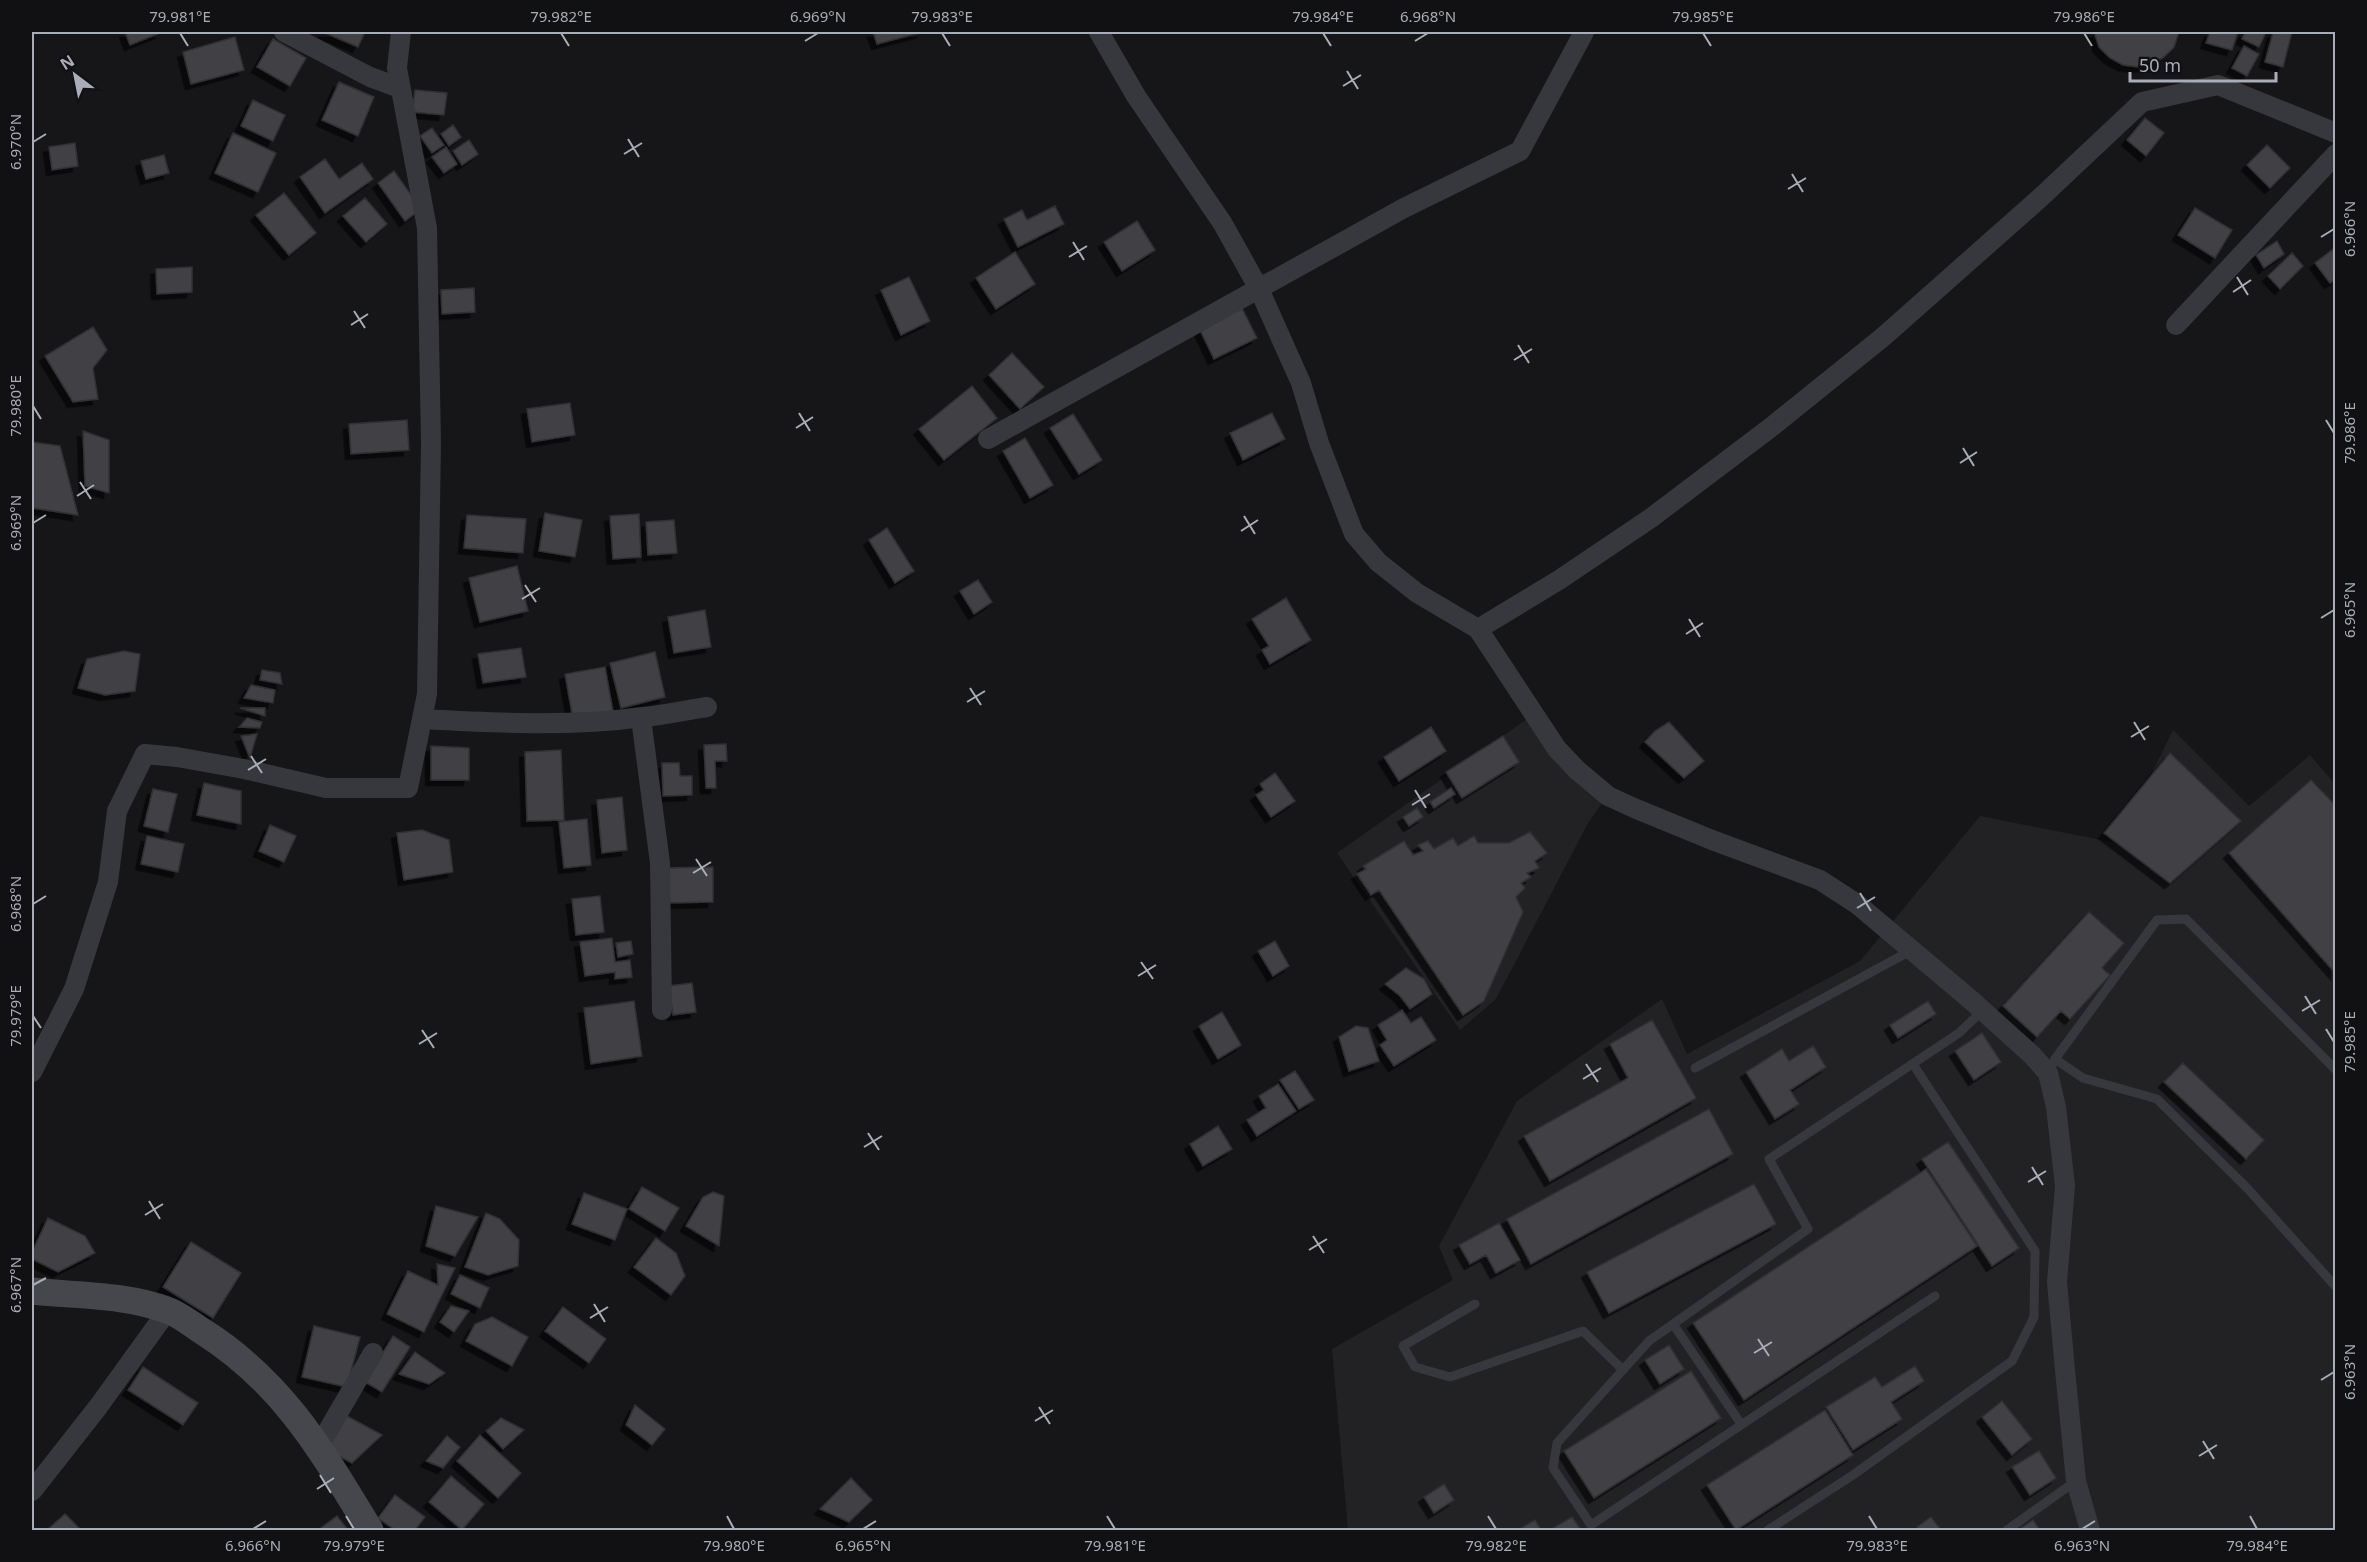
<svg xmlns="http://www.w3.org/2000/svg" width="2367" height="1562" font-family="'Noto Sans',sans-serif">
	<style>
		.built { fill: #222225 }
		.building { fill: #404145; stroke: #303034; stroke-width: 1.5; filter: url(#shadow) }
		.lines { fill: none; stroke-linecap: round; stroke-linejoin: round }
		.lane { stroke: #37383d; stroke-width: 9 }
		.street { stroke: #37383d; stroke-width: 20 }
		.secondary { stroke: #45474d; stroke-width: 27 }
		.ticks { fill: none; stroke: #a8adb8; stroke-width: 2 }
		.neatline { fill: none; stroke: #a8adb8; stroke-width: 2 }
		.ticks-label { font-size: 15px; text-anchor: middle; fill: #a8adb8 }
	</style>
	<defs>
		<filter id="shadow"><feDropShadow dx="-5.5" dy="5.5" stdDeviation="0" flood-color="#0009"/></filter>
	</defs>
	<rect width="100%" height="100%" fill="#161618"/>
	<path class="built" d="M1534,714L1606,797L1587,825L1496,999L1460,1030L1337,853Z
		M2173,730L2249,806L2310,755L2335,784V1530H1348L1332,1349L1453,1280L1439,1246L1517,1101L1662,999L1687,1054L1860,961L1980,816L2117,843Z"/>
	<path class="building" d="M125,32H160V33L130,45Z
		M323,32H365L358,47Z
		M873,32H923L877,44Z
		M2094,32H2179L2174,47L2164,57L2153,64L2138,67L2123,65L2110,58L2099,47Z
		M2210,32H2238L2232,50L2206,43Z
		M2245,32H2266L2259,47L2242,39Z
		M2273,32H2292L2283,67L2265,62Z
		M235,37L244,70L191,84L183,52Z
		M273,39L306,58L290,86L257,67Z
		M2244,46L2259,54L2247,76L2232,68Z
		M339,82L374,97L358,136L322,120Z
		M415,90L447,93L444,115L412,112Z
		M253,100L285,115L273,141L241,126Z
		M2145,118L2164,133L2146,156L2127,140Z
		M453,125L461,137L449,146L441,134Z
		M432,128L444,145L432,153L420,136Z
		M233,133L276,153L258,192L215,173Z
		M469,140L478,154L462,165L453,151Z
		M75,143L78,166L52,170L49,147Z
		M2267,145L2290,168L2270,188L2247,165Z
		M446,147L457,164L444,173L432,157Z
		M164,155L169,173L146,179L141,161Z
		M325,159L339,179L362,163L373,179L325,213L300,177Z
		M394,171L421,209L405,221L378,183Z
		M284,193L316,233L289,255L256,215Z
		M365,198L387,224L366,242L343,216Z
		M1055,206L1064,224L1018,247L1004,219L1022,210L1027,220Z
		M2195,208L2232,230L2215,258L2178,235Z
		M1137,221L1155,250L1122,271L1104,242Z
		M2277,241L2284,254L2264,268L2256,255Z
		M2336,247V279L2330,283L2315,263Z
		M1015,252L1035,284L996,309L976,278Z
		M2292,253L2303,266L2280,289L2268,276Z
		M192,267V292L157,294L156,269Z
		M909,277L930,321L901,335L881,290Z
		M474,288L475,312L442,314L441,290Z
		M1242,308L1257,338L1214,359L1200,330Z
		M93,327L107,350L93,368L98,399L73,402L45,356Z
		M1012,353L1044,387L1020,409L989,375Z
		M972,386L997,418L944,460L919,429Z
		M570,403L575,435L532,442L527,409Z
		M1272,413L1285,439L1243,460L1230,433Z
		M1073,414L1102,460L1079,474L1050,428Z
		M407,420L409,450L351,454L349,424Z
		M83,431L109,440V493L85,486Z
		M1025,438L1053,485L1030,498L1003,451Z
		M32,442L60,446L78,515L33,508Z
		M545,513L582,520L575,557L539,551Z
		M639,514L641,557L613,559L610,516Z
		M467,515L526,519L523,553L464,548Z
		M674,520L677,553L648,555L646,522Z
		M887,528L914,571L895,583L869,540Z
		M517,566L528,611L480,622L469,578Z
		M978,580L992,602L974,614L960,591Z
		M1286,598L1311,640L1270,664L1262,650L1269,646L1252,619Z
		M705,610L711,647L674,653L668,617Z
		M521,648L526,677L483,683L478,654Z
		M124,651L140,654L135,691L105,695L78,688L87,659Z
		M655,652L665,697L621,708L610,663Z
		M605,667L613,712L573,719L565,674Z
		M262,670L280,673L282,684L260,680Z
		M251,685L275,690L273,703L244,698Z
		M240,708H265V716Z
		M247,718L262,722L260,728L239,727Z
		M1669,722L1704,761L1684,778L1645,742L1655,731Z
		M1431,727L1446,751L1399,781L1384,757Z
		M257,734L250,758L241,736Z
		M1503,736L1519,762L1462,798L1446,772Z
		M726,744L727,761H715L716,788H706L704,745Z
		M431,746L469,748V780H431Z
		M561,750L564,820L527,821L525,752Z
		M2170,753L2241,821L2170,883L2104,833Z
		M662,763H679L680,776H692V795L663,796Z
		M1275,773L1295,801L1271,817L1256,795L1264,790L1260,784Z
		M2311,780L2336,806V974L2229,853Z
		M204,783L241,791V824L197,815Z
		M1451,788L1455,794L1434,808L1430,802Z
		M153,789L177,794L168,832L144,826Z
		M622,797L627,850L602,853L597,800Z
		M1417,808L1423,817L1409,826L1403,817Z
		M587,819L591,865L564,868L559,822Z
		M270,825L296,836L284,862L259,851Z
		M422,830L449,840L453,872L404,880L397,833Z
		M1530,832L1547,853L1535,861L1539,868L1527,873L1531,877L1521,883L1525,888L1516,897L1523,912L1484,1001L1463,1015L1379,890L1371,895L1357,874L1366,869L1363,866L1404,841L1413,855L1423,851L1418,845L1428,841L1434,849L1453,838L1458,846L1474,836L1478,843H1509Z
		M147,836L184,844L178,872L141,864Z
		M713,867V902L665,903V868Z
		M600,896L604,932L576,935L572,899Z
		M2089,912L2124,943L2102,968L2110,975L2070,1019L2061,1011L2037,1037L2003,1006Z
		M612,938L615,962L630,960L632,977L615,979V972L585,976L580,942Z
		M631,941L633,954L618,957L616,943Z
		M1275,941L1289,966L1273,976L1258,951Z
		M1406,968L1424,979L1432,994L1410,1009L1400,996L1385,984Z
		M692,983L696,1012L673,1015L669,986Z
		M634,1001L642,1056L591,1064L584,1008Z
		M1928,1001L1936,1014L1898,1038L1890,1025Z
		M1402,1010L1411,1023L1421,1017L1436,1040L1394,1066L1380,1045L1387,1040L1378,1025Z
		M1222,1012L1241,1045L1218,1059L1199,1026Z
		M1652,1020L1696,1098L1550,1181L1524,1136L1628,1078L1610,1044Z
		M1356,1026L1368,1028L1379,1061L1349,1071L1339,1037Z
		M1982,1033L2001,1062L1974,1080L1955,1051Z
		M1813,1046L1826,1067L1790,1090L1799,1104L1775,1119L1746,1072L1782,1049L1789,1061Z
		M2183,1063L2264,1140L2246,1159L2164,1082Z
		M1295,1071L1314,1100L1299,1109L1280,1080Z
		M1278,1084L1296,1111L1257,1136L1247,1120L1266,1108L1259,1096Z
		M1709,1109L1733,1154L1531,1264L1507,1219Z
		M1218,1126L1232,1149L1203,1166L1190,1144Z
		M1948,1142L2019,1248L1992,1266L1922,1159Z
		M1926,1169L1977,1246L1744,1400L1693,1323Z
		M1754,1184L1776,1224L1609,1313L1587,1272Z
		M642,1187L679,1208L665,1231L629,1209Z
		M713,1192L724,1196L719,1246L686,1226L703,1197Z
		M584,1193L627,1209L615,1240L572,1224Z
		M436,1206L478,1217L455,1256L426,1246Z
		M486,1213L500,1219L519,1240L518,1266L488,1275L465,1267Z
		M48,1218L85,1236L95,1253L58,1272L32,1259V1252Z
		M1499,1223L1520,1260L1496,1273L1486,1255L1470,1264L1459,1245Z
		M656,1238L676,1253L685,1276L671,1295L634,1267Z
		M191,1242L241,1273L213,1318L163,1287Z
		M437,1264L455,1268L424,1332L387,1314L408,1271L438,1285Z
		M460,1275L489,1288L480,1308L451,1294Z
		M451,1306L469,1311L454,1332L440,1322Z
		M563,1307L606,1339L589,1363L545,1331Z
		M492,1317L528,1337L512,1366L466,1341L475,1324Z
		M314,1326L360,1337L347,1387L302,1377Z
		M393,1336L410,1347L382,1392L365,1382Z
		M1669,1345L1684,1369L1660,1384L1645,1360Z
		M415,1352L445,1373L429,1384L399,1374Z
		M1915,1366L1924,1381L1891,1402L1902,1419L1853,1450L1826,1407L1875,1377L1882,1387Z
		M143,1367L198,1403L183,1425L128,1390Z
		M1691,1371L1721,1418L1594,1498L1564,1451Z
		M2002,1401L2032,1439L2012,1455L1982,1417Z
		M635,1405L665,1429L652,1445L626,1425Z
		M1825,1410L1853,1455L1736,1530L1707,1485Z
		M343,1414L382,1435L352,1463L329,1451V1440Z
		M501,1418L524,1430L503,1449L486,1431Z
		M480,1435L521,1473L498,1498L457,1461Z
		M447,1436L460,1447L443,1468L426,1461Z
		M2039,1451L2056,1478L2030,1495L2012,1467Z
		M451,1476L484,1504L462,1530L429,1502Z
		M851,1478L872,1500L849,1522L820,1509Z
		M1444,1484L1454,1500L1434,1513L1424,1497Z
		M395,1495L425,1517L415,1530H395L378,1518Z
		M65,1514L81,1530H47Z
		M337,1516L348,1530H318Z
		M1572,1517L1581,1530H1550Z
		M1931,1517L1941,1530H1920L1917,1527Z
		M1535,1520L1541,1530H1518Z
		M2033,1520L2040,1530H2018Z"/>
	<g class="lines">
		<path class="lane" d="M2055,1059L2083,1078L2157,1099L2248,1189L2336,1287
			M1695,1068L1912,950
			M2048,1073L2055,1059L2157,920L2186,919L2336,1070
			M1935,1296L1591,1525L1553,1468L1557,1443L1649,1341L1808,1229L1769,1159L1959,1033L1982,1011
			M1475,1304L1403,1346L1415,1367L1450,1377L1583,1331L1623,1370
			M1673,1324L1741,1424
			M1768,1530L1853,1475L2012,1361L2034,1317L2035,1251L1913,1064
			M2007,1530L2076,1481"/>
		<path class="street" d="M284,32L370,77L400,88
			M1099,32L1136,96L1223,224L1259,289L1301,383L1319,443L1354,534L1378,562L1417,593L1478,629L1557,749L1577,770L1608,796L1634,808L1712,840L1820,880L1857,904L1971,1000L2032,1055L2048,1073L2056,1107L2065,1186L2057,1282L2065,1370L2076,1481L2090,1530
			M2176,325L2336,154
			M988,439L1404,208L1520,151L1584,32
			M1478,629L1559,580L1651,518L1770,428L1883,337L2040,198L2142,102L2218,85L2336,133
			M641,718L660,863L662,1010
			M422,719C495,723 570,727 643,717C665,715 686,710 707,707
			M32,1072L74,989L108,882L117,811L145,754L177,757L244,769L326,788H408L427,694L431,442L427,228L397,68L401,32
			M319,1446L373,1353
			M32,1491L98,1407L168,1310"/>
		<path class="secondary" d="M32,1291C76,1296 124,1294 167,1310C179,1314 191,1324 202,1331C283,1382 322,1451 370,1530"/>
	</g>
	<path class="ticks" d="M180,33L188,46M561,33L569,46M942,33L950,46M1323,33L1331,46M1703,33L1711,46M2084,33L2092,46M805,41L818,33M1415,41L1428,33M1347,71L1358,89M1343,86L1361,75M628,139L639,157M33,142L46,134M624,154L642,143M1792,174L1803,192M1788,189L1806,178M2321,237L2334,229M1073,242L1084,260M1069,257L1087,246M2237,277L2248,295M2233,292L2251,280M354,311L365,328M351,325L368,314M1518,345L1529,363M1514,360L1532,349M33,406L41,419M799,413L810,431M2326,420L2334,433M796,428L813,417M1963,448L1974,466M1960,463L1977,452M80,482L91,499M77,496L94,485M1244,516L1255,534M33,523L46,515M1241,531L1258,520M525,585L536,602M522,599L540,588M2321,618L2334,610M1689,619L1700,637M1686,634L1703,623M970,688L981,705M967,702L985,691M2134,722L2145,740M2131,737L2149,726M251,756L262,773M248,770L266,759M1415,790L1426,808M1412,805L1430,794M696,859L707,876M693,873L711,862M1860,893L1871,911M33,904L46,896M1857,908L1875,897M1141,962L1153,979M1138,976L1156,965M2305,996L2316,1014M2302,1011L2320,1000M33,1016L41,1028M2326,1029L2334,1042M422,1030L434,1048M419,1044L437,1033M1586,1064L1598,1082M1583,1079L1601,1068M868,1133L879,1150M864,1147L882,1136M2032,1167L2043,1185M2028,1182L2046,1171M149,1201L160,1219M145,1215L163,1204M1313,1236L1324,1253M1309,1250L1327,1239M33,1285L46,1278M594,1304L605,1322M590,1318L608,1307M1758,1339L1769,1356M1754,1353L1772,1342M2321,1380L2334,1372M1039,1407L1050,1424M1035,1421L1053,1410M2203,1441L2214,1459M2199,1456L2217,1445M320,1475L331,1493M317,1489L334,1478M346,1516L354,1529M727,1516L734,1529M1107,1516L1115,1529M1488,1516L1496,1529M1869,1516L1877,1529M2250,1516L2257,1529M253,1529L266,1521M863,1529L876,1521M2082,1529L2095,1521"/>
	<rect width="2367" height="1562" fill="none" stroke="#111113" stroke-width="66"/>
	<g transform="translate(75 75) rotate(328)" stroke="#111113" stroke-width="4.5" paint-order="stroke">
	<path d="M0-4.5L10 22L0 15L-10 22Z" fill="#a8adb8"/>
	<text y="-9" font-size="16" font-weight="bold" text-anchor="middle" fill="#a8adb8">N</text>
	</g>
	<path d="M2130 72v9h146v-9" fill="none" stroke="#a8adb8" stroke-width="3"/>
	<text x="2139" y="72" font-size="18" fill="#a8adb8" stroke="#111113" stroke-width="4.5" paint-order="stroke">50 m</text>
	<rect x="33" y="33" width="2301" height="1496" class="neatline"/>
	<g class="ticks-label">
		<text x="180" y="22">79.981°E</text>
		<text x="561" y="22">79.982°E</text>
		<text x="818" y="22">6.969°N</text>
		<text x="942" y="22">79.983°E</text>
		<text x="1323" y="22">79.984°E</text>
		<text x="1428" y="22">6.968°N</text>
		<text x="1703" y="22">79.985°E</text>
		<text x="2084" y="22">79.986°E</text>
		<text transform="translate(16 142) rotate(-90)" y="5">6.970°N</text>
		<text transform="translate(2350 229) rotate(-90)" y="5">6.966°N</text>
		<text transform="translate(16 406) rotate(-90)" y="5">79.980°E</text>
		<text transform="translate(2350 433) rotate(-90)" y="5">79.986°E</text>
		<text transform="translate(16 523) rotate(-90)" y="5">6.969°N</text>
		<text transform="translate(2350 610) rotate(-90)" y="5">6.965°N</text>
		<text transform="translate(16 904) rotate(-90)" y="5">6.968°N</text>
		<text transform="translate(16 1016) rotate(-90)" y="5">79.979°E</text>
		<text transform="translate(2350 1042) rotate(-90)" y="5">79.985°E</text>
		<text transform="translate(16 1285) rotate(-90)" y="5">6.967°N</text>
		<text transform="translate(2350 1372) rotate(-90)" y="5">6.963°N</text>
		<text x="253" y="1551">6.966°N</text>
		<text x="354" y="1551">79.979°E</text>
		<text x="734" y="1551">79.980°E</text>
		<text x="863" y="1551">6.965°N</text>
		<text x="1115" y="1551">79.981°E</text>
		<text x="1496" y="1551">79.982°E</text>
		<text x="1877" y="1551">79.983°E</text>
		<text x="2082" y="1551">6.963°N</text>
		<text x="2257" y="1551">79.984°E</text>
	</g>
</svg>
